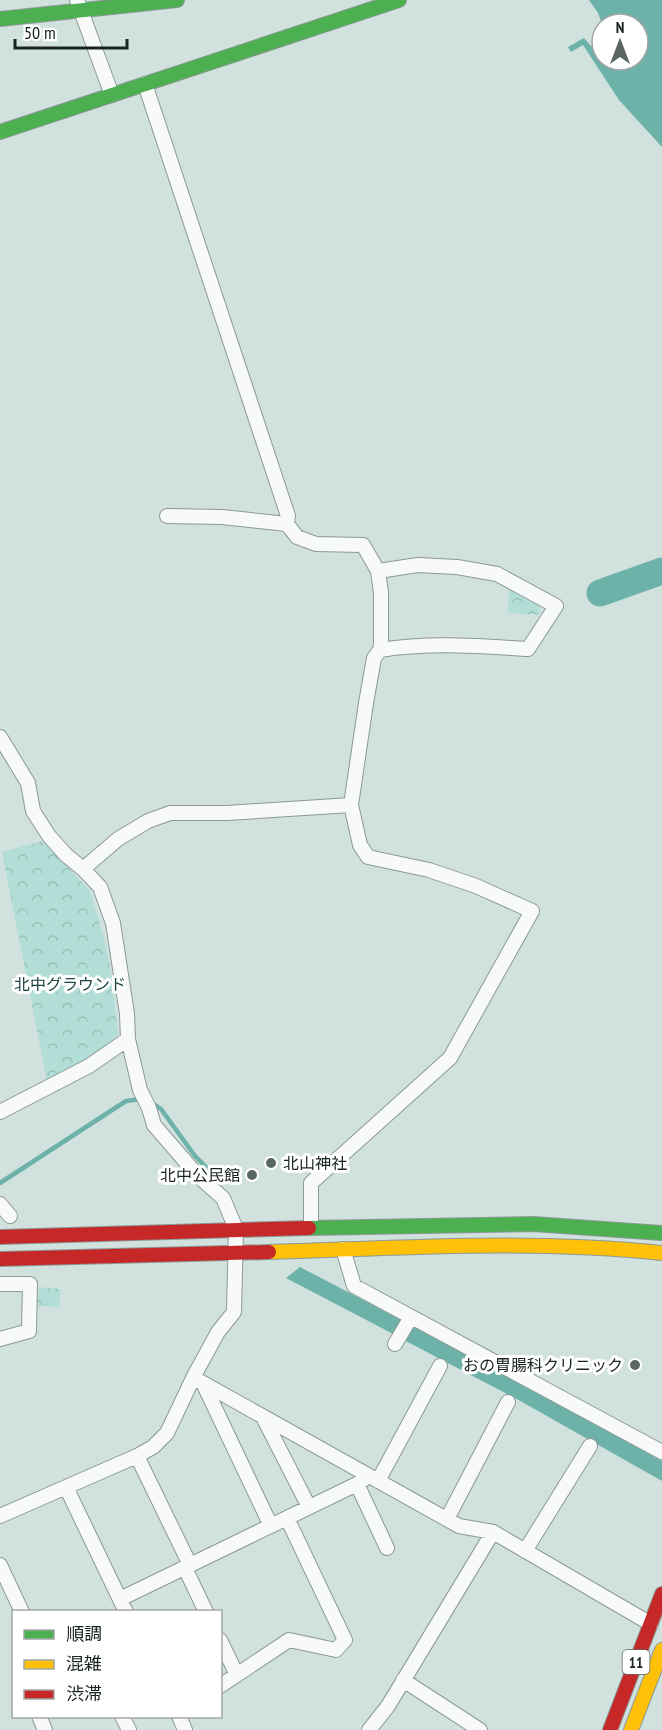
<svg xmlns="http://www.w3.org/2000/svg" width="662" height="1730" font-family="'PT Sans Narrow','Noto Sans JP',sans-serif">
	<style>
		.park { fill: url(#park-crowns) }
		.water { fill: #6cb2a9 }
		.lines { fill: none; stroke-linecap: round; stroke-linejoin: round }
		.stream { stroke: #6cb2a9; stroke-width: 4.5 }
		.river { stroke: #6cb2a9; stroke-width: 27 }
		.street-casing { stroke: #8c9996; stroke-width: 16 }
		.fast-casing { stroke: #8c9996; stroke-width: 16 }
		.slow-casing { stroke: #8c9996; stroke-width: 16 }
		.jam-casing { stroke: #8c9996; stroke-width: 16 }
		.street { stroke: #f8fafa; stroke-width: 14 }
		.fast { stroke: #4caf50; stroke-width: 14 }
		.slow { stroke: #ffc107; stroke-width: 14 }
		.jam { stroke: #c62828; stroke-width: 14 }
		.poi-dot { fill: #596664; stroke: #fff; stroke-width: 2 }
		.labels { text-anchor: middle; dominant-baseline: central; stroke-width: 6; stroke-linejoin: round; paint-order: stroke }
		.shield { fill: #fff; stroke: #5e6564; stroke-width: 1.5 }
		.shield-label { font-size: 15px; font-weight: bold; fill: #192322 }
		.park-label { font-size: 16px; fill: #1c4641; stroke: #fff }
		.poi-label { font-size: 16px; fill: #192322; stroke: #fff; text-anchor: end }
	</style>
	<defs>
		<pattern id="park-crowns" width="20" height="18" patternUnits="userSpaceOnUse" patternTransform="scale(1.5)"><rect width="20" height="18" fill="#b3ded7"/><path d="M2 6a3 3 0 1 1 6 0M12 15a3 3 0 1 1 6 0" fill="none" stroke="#99beb8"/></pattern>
	</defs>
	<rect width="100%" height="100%" fill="#d0e1de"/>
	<path class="park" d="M509,586L539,605L540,615L508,613Z
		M43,841L90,891L104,938L112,977L118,1034L98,1053L47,1082L2,852Z
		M39,1287L61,1289L59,1307L37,1306Z"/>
	<path class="water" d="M589,0H662V147L619,100L583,45L571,52L568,47L584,38L591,46H597L602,60H638V24H602L598,13Z
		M300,1267L405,1322L397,1336L286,1278Z
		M408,1323L484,1362L662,1461V1481L515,1398L400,1338Z"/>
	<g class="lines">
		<path class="stream" d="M152,1103L161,1109L195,1156L221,1182
			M0,1183L126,1101L141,1099"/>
		<path class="river" d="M600,593L662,571"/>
		<defs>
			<path id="street" d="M77,0L112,95
				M145,84L288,516L287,524L297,537L316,544L363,545L378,571L381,593V644L380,650L374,658L366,703L351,805L360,845L368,857L429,870L476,886L532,911L450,1058L311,1183V1228
				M167,516L222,517L287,524
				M378,571L418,565L457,567L497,574L556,606L528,649C478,646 430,642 380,650
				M0,737L28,783L33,811L49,836L66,855L83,869L100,887L113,923L127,1014L128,1039L140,1090L149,1108L154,1125L198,1176L223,1198L236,1229L234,1312L218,1332L195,1374L167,1433L153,1447L137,1456L0,1516
				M83,869L118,839L148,821L170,813H227L351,805
				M0,1112L89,1066L128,1039
				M0,1204L10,1216
				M343,1249L354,1286L662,1452
				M0,1284H30L29,1331L0,1339
				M395,1344L411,1317
				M194,1378L459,1526L493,1532L651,1624
				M203,1383L271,1526
				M263,1417L309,1507
				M137,1456L190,1565
				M378,1481L440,1366
				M357,1484L387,1548
				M66,1487L126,1612
				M447,1519L508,1402
				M525,1551L590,1446
				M0,1565L22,1612
				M185,1568L206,1612
				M120,1599L357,1484L369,1476
				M220,1640L237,1675
				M403,1680L480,1730
				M220,1686L289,1640L336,1650L345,1640L287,1518
				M39,1716L45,1730
				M122,1716L129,1730
				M179,1716L185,1730
				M369,1730L388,1706L493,1532"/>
			<path id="fast" d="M0,19L177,0
				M0,132L399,0
				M309,1228L533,1224L662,1233"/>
			<path id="slow" d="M269,1252C400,1248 532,1239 662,1253
				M631,1730L662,1650"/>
			<path id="jam" d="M0,1237L309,1228
				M0,1259L269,1252
				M610,1730L662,1594"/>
		</defs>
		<use href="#street" class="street-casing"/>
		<use href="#fast" class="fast-casing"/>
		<use href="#slow" class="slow-casing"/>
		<use href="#jam" class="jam-casing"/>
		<use href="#street" class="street"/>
		<use href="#fast" class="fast"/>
		<use href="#slow" class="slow"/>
		<use href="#jam" class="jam"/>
	</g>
	<g class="poi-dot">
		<circle cx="271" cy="1163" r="6"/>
		<circle cx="252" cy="1175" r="6"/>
		<circle cx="635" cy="1365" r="6"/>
	</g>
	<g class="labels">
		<rect class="shield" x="622.5" y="1650" width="27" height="24" rx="4.5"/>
		<g class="shield-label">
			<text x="636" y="1662">11</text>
		</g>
		<g class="park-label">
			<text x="70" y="984">北中グラウンド</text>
		</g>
		<g class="poi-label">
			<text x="283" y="1163" text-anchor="start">北山神社</text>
			<text x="240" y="1175">北中公民館</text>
			<text x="623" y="1365">おの胃腸科クリニック</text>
		</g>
	</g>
	<rect x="12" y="1610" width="210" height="108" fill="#ffffff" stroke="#a3a7a7" stroke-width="1.5"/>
	<rect x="24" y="1630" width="30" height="9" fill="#4caf50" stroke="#a3a7a7" stroke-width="1.5"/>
	<text x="66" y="1640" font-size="18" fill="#192322">順調</text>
	<rect x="24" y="1660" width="30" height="9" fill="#ffc107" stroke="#a3a7a7" stroke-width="1.5"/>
	<text x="66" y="1670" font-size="18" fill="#192322">混雑</text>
	<rect x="24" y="1690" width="30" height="9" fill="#c62828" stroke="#a3a7a7" stroke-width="1.5"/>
	<text x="66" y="1700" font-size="18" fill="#192322">渋滞</text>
	<g transform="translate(620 42)"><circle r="28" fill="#ffffff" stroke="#a3a7a7" stroke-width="1.5"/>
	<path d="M0-4.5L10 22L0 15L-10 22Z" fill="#596664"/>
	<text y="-9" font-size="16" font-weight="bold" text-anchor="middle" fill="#192322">N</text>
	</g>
	<path d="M15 39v9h112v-9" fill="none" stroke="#192322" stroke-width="3"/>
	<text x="24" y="39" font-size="18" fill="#192322" stroke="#ffffff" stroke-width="4.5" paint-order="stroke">50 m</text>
</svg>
